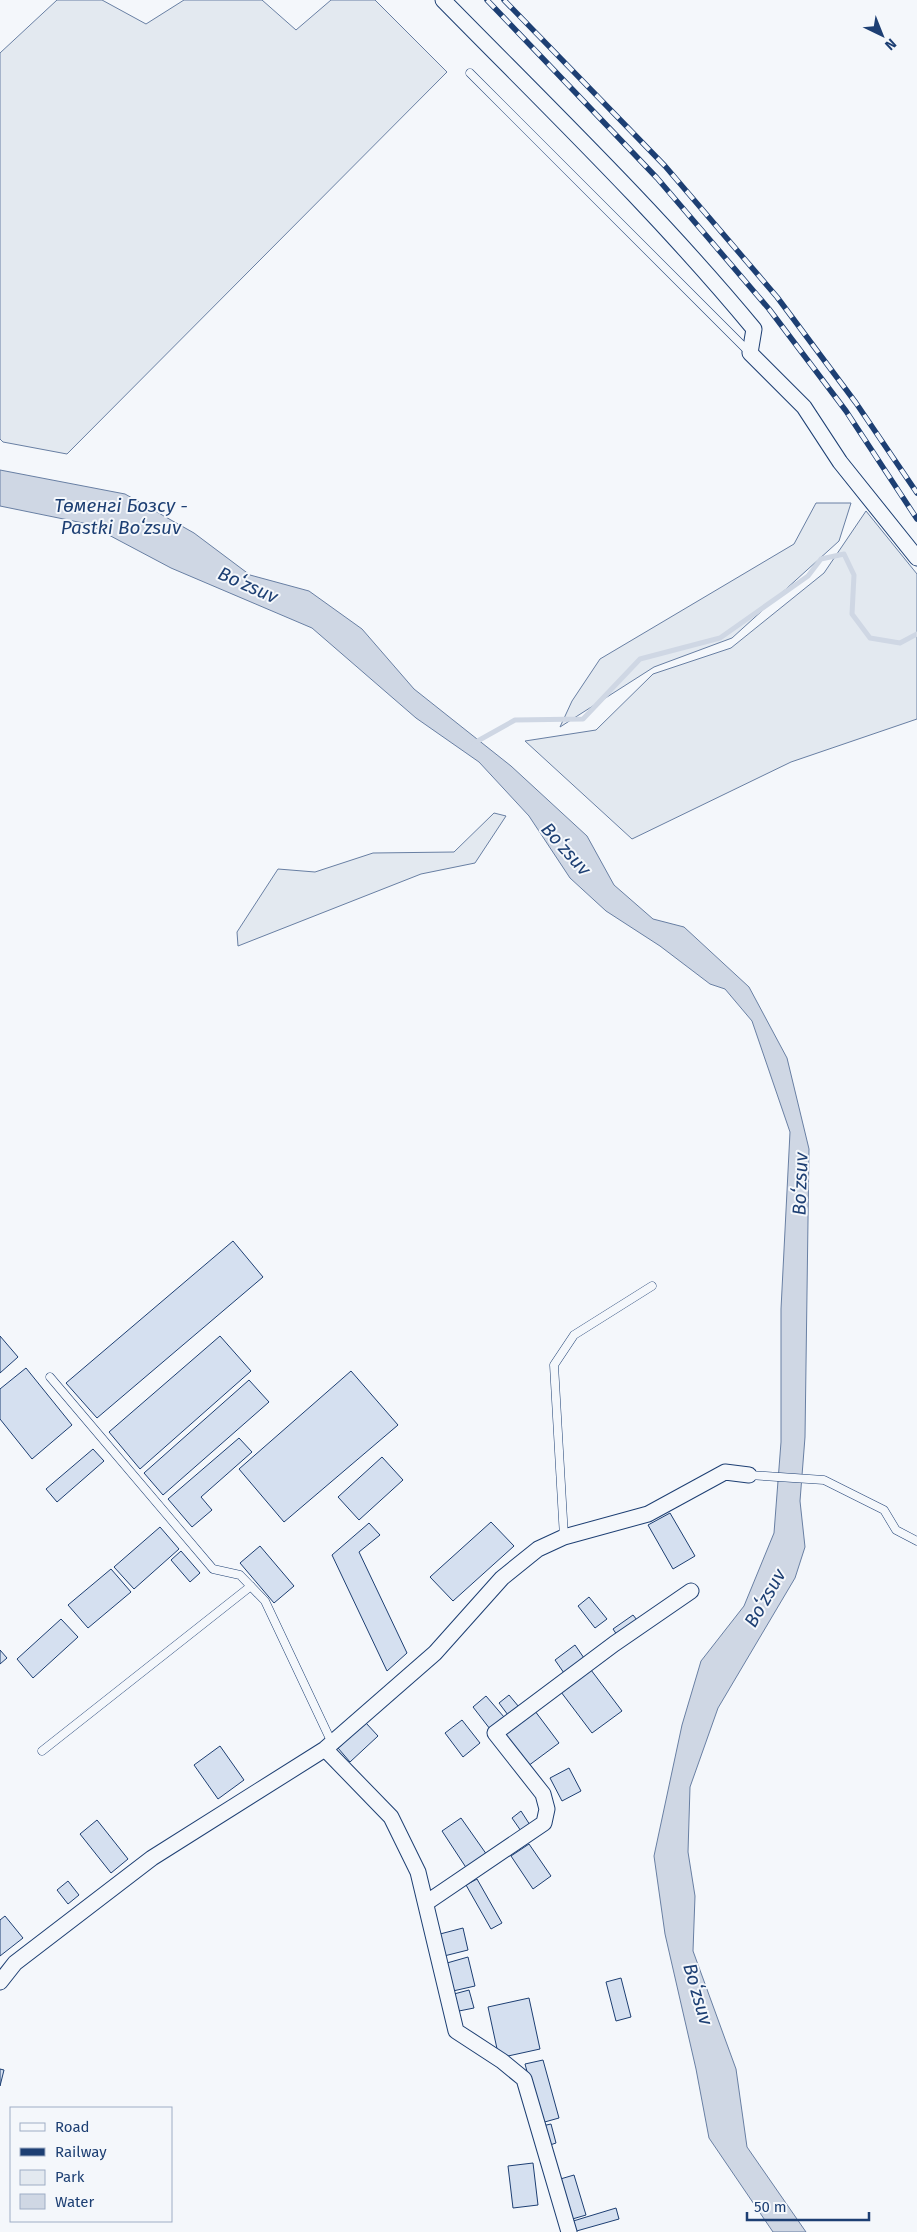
<svg xmlns="http://www.w3.org/2000/svg" width="917" height="2232" font-family="'Fira Sans',sans-serif">
	<style>
		.green { fill: #e3e9f0; stroke: #687fa3 }
		.water { fill: #cfd7e4; stroke: #687fa3 }
		.lines { fill: none; stroke-linecap: round; stroke-linejoin: round }
		.stream { stroke: #cfd7e4; stroke-width: 5 }
		.building { fill: #d5e0f0; stroke: #1d3f73 }
		.service-casing { stroke: #1d3f73; stroke-width: 9 }
		.minor-casing { stroke: #1d3f73; stroke-width: 17 }
		.service { stroke: #f4f7fb; stroke-width: 8 }
		.minor { stroke: #f4f7fb; stroke-width: 15 }
		.rail-casing { stroke: #1d3f73; stroke-width: 5.5 }
		.rail { stroke: #f4f7fb; stroke-width: 4; stroke-dasharray: 11; stroke-linecap: butt }
		.labels { text-anchor: middle; dominant-baseline: central; stroke-width: 4; stroke-linejoin: round; paint-order: stroke }
		.water-label { font-size: 19px; font-style: italic; fill: #1d3f73; stroke: #f4f7fb }
	</style>
	<rect width="100%" height="100%" fill="#f4f7fb"/>
	<path class="green" d="M57,0H102L146,24L184,0H262L296,30L331,0H375L447,72L67,454L3,442L0,439V53Z
		M816,503H851L839,541L732,638L654,667L560,727L572,701L600,659L794,544Z
		M866,511L917,574V719L791,762L632,839L525,741L596,730L653,674L731,648L824,573Z
		M494,813L506,816L475,863L421,874L238,946L237,932L278,869L315,872L373,853L454,852Z"/>
	<path class="water" d="M0,470L125,494L194,533L250,575L309,591L362,629L414,689L511,766L587,836L614,885L653,919L684,927L749,987L787,1058L809,1149L805,1437L800,1501L805,1547L795,1578L718,1708L690,1787L688,1852L695,1896L693,1951L736,2069L747,2147L806,2232H773L709,2138L696,2069L665,1934L654,1856L682,1725L701,1661L744,1606L774,1533L781,1442V1309L790,1132L752,1021L725,989L710,984L660,946L606,911L570,878L529,816L479,762L416,718L312,628L171,568L88,524L0,506Z"/>
	<g class="lines">
		<path class="stream" d="M474,743L515,720L583,719L640,659L720,638L808,576L821,559L844,554L854,575L852,614L870,638L900,643L917,634"/>
	</g>
	<path class="building" d="M233,1241L263,1277L97,1418L66,1383Z
		M0,1336L18,1357L0,1373Z
		M220,1336L251,1371L140,1469L109,1432Z
		M26,1368L72,1425L32,1459L0,1419V1389Z
		M351,1371L398,1425L284,1522L239,1469Z
		M249,1380L269,1402L163,1495L144,1473Z
		M239,1438L252,1452L201,1497L212,1510L192,1527L168,1499Z
		M93,1449L104,1461L57,1502L46,1489Z
		M382,1457L403,1480L359,1520L338,1497Z
		M670,1513L695,1556L673,1569L648,1525Z
		M491,1522L514,1546L453,1601L430,1577Z
		M369,1523L380,1535L359,1552L407,1653L387,1671L332,1555Z
		M160,1527L179,1549L134,1589L114,1567Z
		M260,1546L294,1586L274,1603L240,1563Z
		M181,1551L200,1573L190,1582L171,1560Z
		M111,1569L131,1592L88,1628L68,1605Z
		M589,1597L607,1619L595,1628L578,1606Z
		M633,1615L637,1620L617,1635L613,1629Z
		M61,1619L78,1637L33,1678L17,1659Z
		M575,1645L584,1658L564,1673L555,1660Z
		M0,1650L7,1658L0,1664Z
		M591,1670L622,1711L592,1733L561,1692Z
		M509,1695L519,1707L508,1715L499,1703Z
		M486,1696L504,1717L490,1729L473,1707Z
		M535,1711L559,1743L528,1766L503,1735Z
		M462,1720L480,1743L463,1757L445,1733Z
		M366,1723L378,1736L350,1762L338,1748Z
		M220,1746L244,1780L218,1799L194,1765Z
		M569,1768L581,1791L562,1801L550,1778Z
		M521,1811L530,1825L521,1831L512,1818Z
		M461,1818L487,1855L467,1869L442,1831Z
		M97,1820L128,1859L111,1873L80,1834Z
		M529,1844L551,1876L533,1889L511,1856Z
		M477,1879L502,1923L491,1929L466,1885Z
		M68,1881L79,1895L68,1904L57,1890Z
		M5,1916L23,1938L0,1956V1920Z
		M463,1928L468,1950L444,1956L440,1934Z
		M468,1957L475,1986L453,1991L447,1963Z
		M621,1978L631,2017L616,2021L606,1982Z
		M469,1990L474,2008L459,2011L454,1994Z
		M529,1998L540,2049L499,2058L488,2007Z
		M543,2060L559,2118L541,2123L525,2064Z
		M0,2069L4,2070L0,2086Z
		M551,2124L556,2143L547,2146L542,2126Z
		M533,2163L538,2205L513,2208L508,2166Z
		M574,2175L586,2215L569,2220L557,2180Z
		M616,2208L619,2219L573,2232L570,2222Z"/>
	<g class="lines">
		<defs>
			<path id="service" d="M470,73L750,353
				M50,1377L213,1569L240,1575L265,1601L332,1743
				M749,1475L824,1480L884,1510L896,1530L917,1541
				M564,1537L554,1365L574,1335L652,1286
				M42,1751L251,1586"/>
			<path id="minor" d="M443,0C549,108 658,213 754,329L750,353L804,407L840,462L917,558
				M325,1749L391,1817L418,1872L456,2031L502,2061L524,2079L569,2232
				M426,1903L544,1823L547,1809L543,1794L495,1733L614,1644L691,1591
				M0,1982L15,1963L152,1858L325,1749L435,1653L502,1578L538,1549L564,1537L648,1514L725,1472L749,1475"/>
		</defs>
		<use href="#service" class="service-casing"/>
		<use href="#minor" class="minor-casing"/>
		<use href="#service" class="service"/>
		<use href="#minor" class="minor"/>
		<defs>
			<path id="rail" d="M487,0L657,178L769,309L846,411L917,519
				M504,0L665,166L777,297L856,403L917,493"/>
		</defs>
		<use href="#rail" class="rail-casing"/>
		<use href="#rail" class="rail"/>
	</g>
	<g class="labels">
		<g class="water-label">
			<text x="121" y="505">Төменгі Бозсу -<tspan x="121" dy="22">Pastki Boʻzsuv</tspan></text>
			<text transform="translate(248 585) rotate(24)">Boʻzsuv</text>
			<text transform="translate(566 849) rotate(48)">Boʻzsuv</text>
			<text transform="translate(800 1184) rotate(-88)">Boʻzsuv</text>
			<text transform="translate(765 1598) rotate(-60)">Boʻzsuv</text>
			<text transform="translate(698 1994) rotate(74)">Boʻzsuv</text>
		</g>
	</g>
	<rect x="10" y="2107" width="162" height="115" fill="#f4f7fb" stroke="#9eadc5"/>
	<rect x="20" y="2123" width="25" height="8" fill="#f4f7fb" stroke="#9eadc5"/>
	<text x="55" y="2132" font-size="15" fill="#1d3f73">Road</text>
	<rect x="20" y="2148" width="25" height="8" fill="#1d3f73" stroke="#9eadc5"/>
	<text x="55" y="2157" font-size="15" fill="#1d3f73">Railway</text>
	<rect x="20" y="2170" width="25" height="15" fill="#e3e9f0" stroke="#9eadc5"/>
	<text x="55" y="2182" font-size="15" fill="#1d3f73">Park</text>
	<rect x="20" y="2194" width="25" height="15" fill="#cfd7e4" stroke="#9eadc5"/>
	<text x="55" y="2207" font-size="15" fill="#1d3f73">Water</text>
	<g transform="translate(882 35) rotate(137)" stroke="#f4f7fb" stroke-width="4" paint-order="stroke">
	<path d="M0-4L9 19L0 12L-9 19Z" fill="#1d3f73"/>
	<text y="-8" font-size="14" font-weight="bold" text-anchor="middle" fill="#1d3f73">N</text>
	</g>
	<path d="M747 2212v8h122v-8" fill="none" stroke="#1d3f73" stroke-width="2.5"/>
	<text x="754" y="2212" font-size="15" fill="#1d3f73" stroke="#f4f7fb" stroke-width="4" paint-order="stroke">50 m</text>
</svg>
